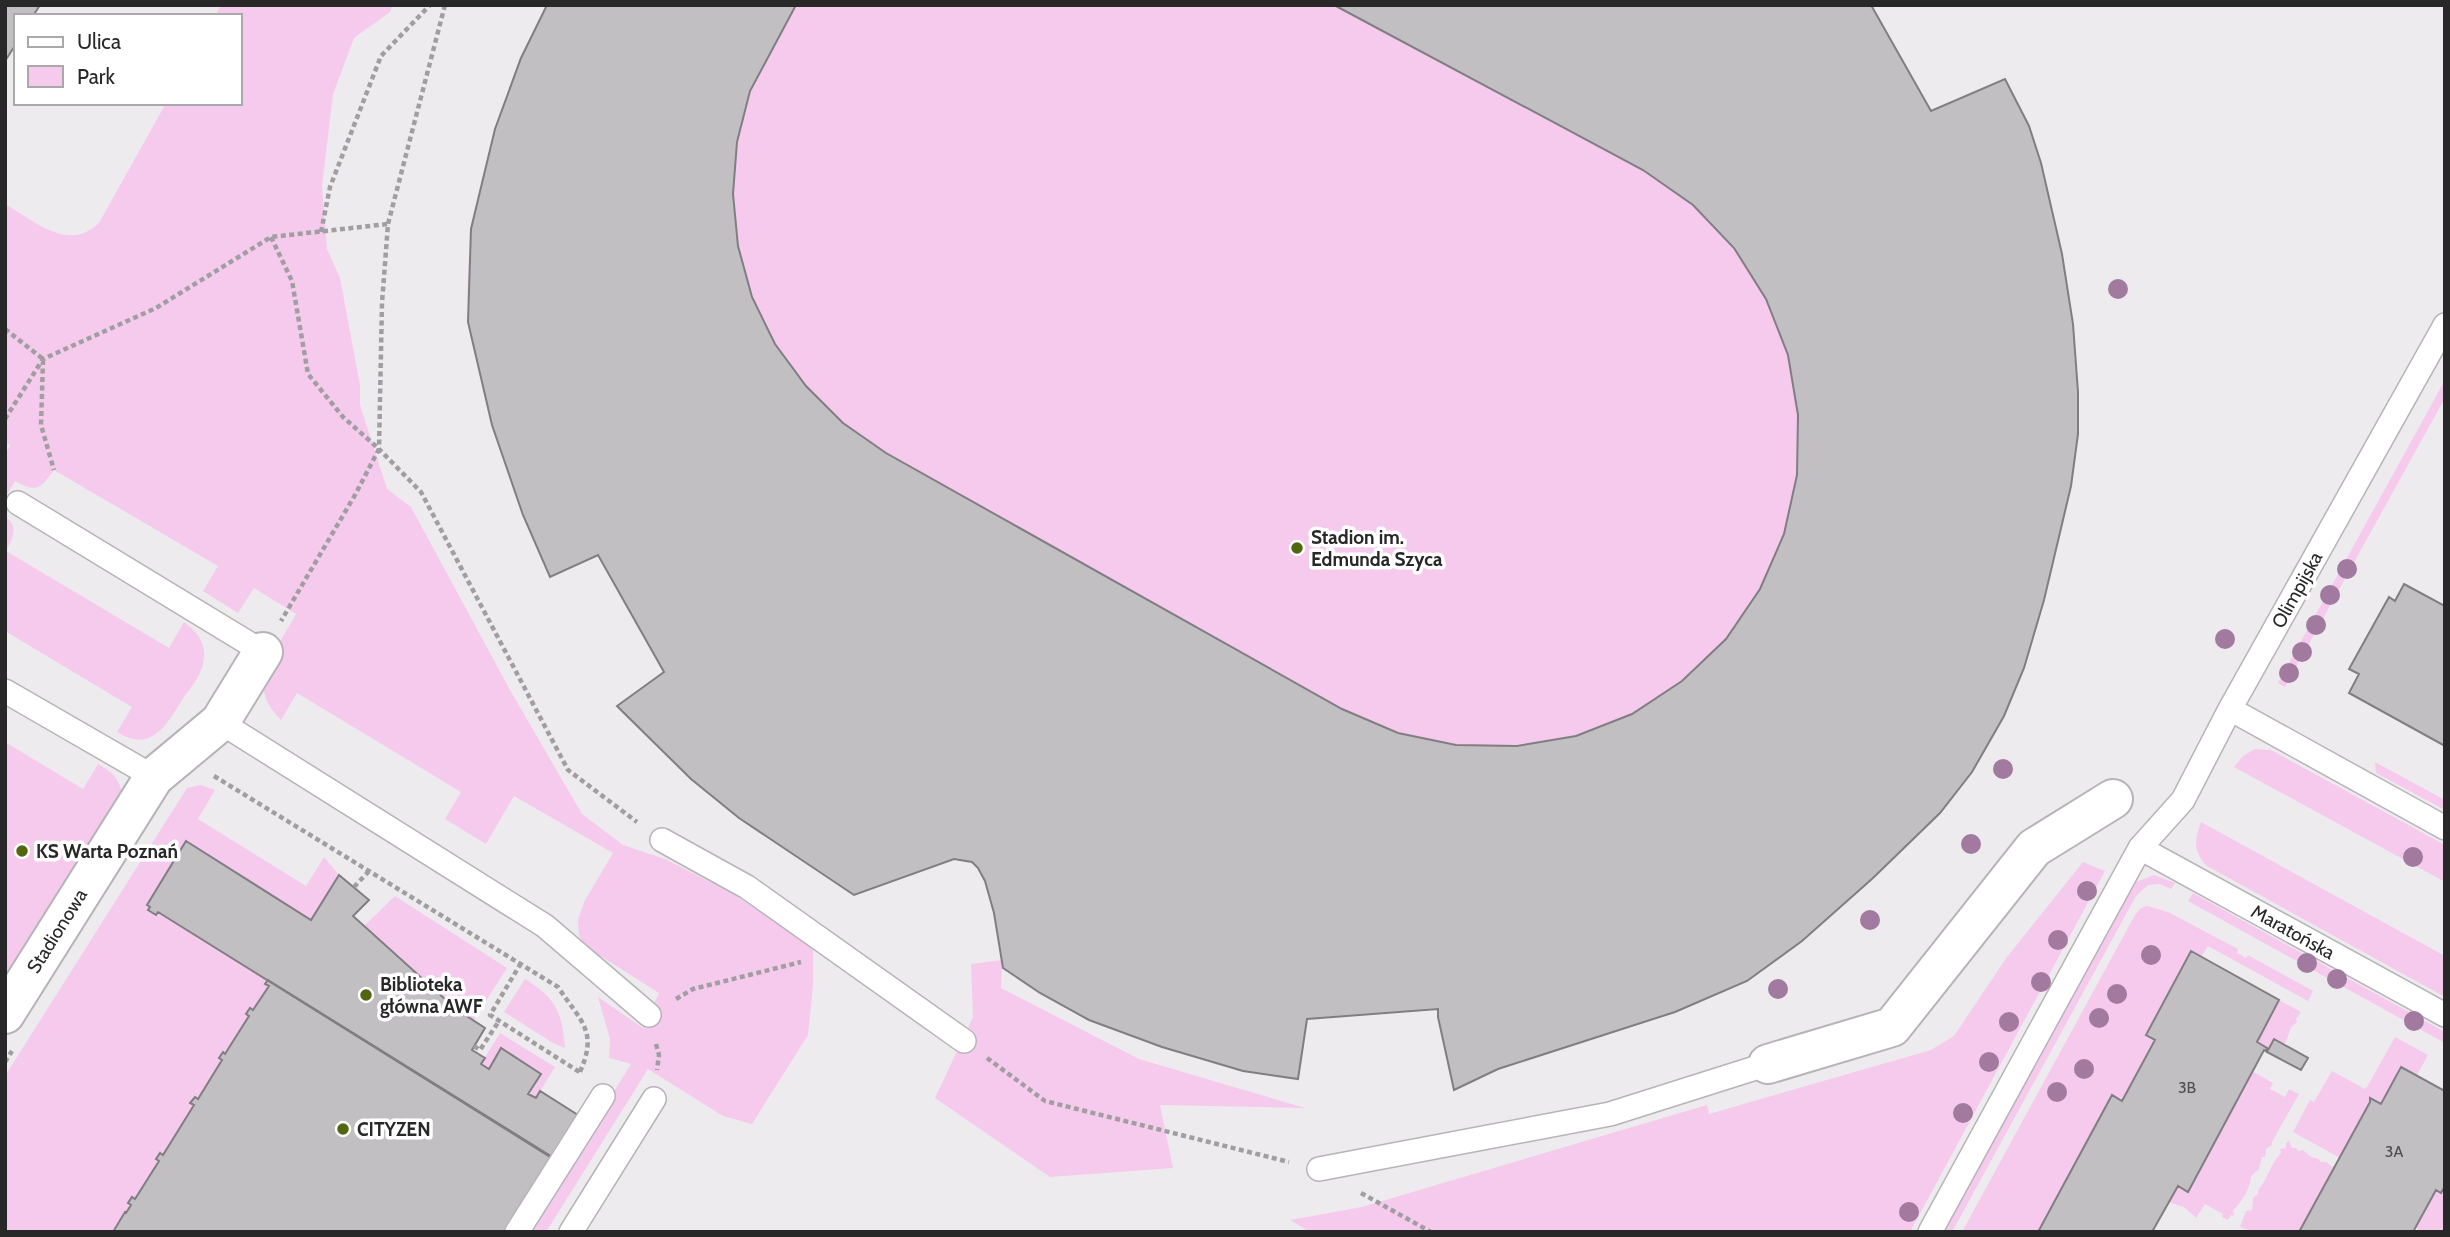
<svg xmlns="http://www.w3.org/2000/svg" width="2450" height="1237" font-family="Cabin,sans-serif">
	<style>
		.green { fill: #f5caed }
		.building { fill: #c2bfc2; stroke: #807e80; stroke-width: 2 }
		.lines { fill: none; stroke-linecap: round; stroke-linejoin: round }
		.lane-casing { stroke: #b7b4b7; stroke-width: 26 }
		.street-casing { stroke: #b7b4b7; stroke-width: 42 }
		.path { stroke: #a09ea0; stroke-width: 4.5; stroke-dasharray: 5 3.5; stroke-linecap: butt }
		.lane { stroke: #fff; stroke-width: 23 }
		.street { stroke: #fff; stroke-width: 38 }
		.tree { fill: #a37a9f }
		.poi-dot { fill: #526611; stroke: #fff; stroke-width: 2.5 }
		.labels { text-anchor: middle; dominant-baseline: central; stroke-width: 7; stroke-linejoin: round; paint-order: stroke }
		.number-label { font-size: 16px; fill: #4f4e4f }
		.poi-label { font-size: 19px; font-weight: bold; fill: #292829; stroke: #fff; text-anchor: start }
		.street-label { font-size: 19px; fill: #292829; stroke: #fff }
	</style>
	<rect width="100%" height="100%" fill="#eeebee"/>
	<path class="green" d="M221,5H393L390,12L354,38L333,94L322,186L327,249L340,278L360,385V405L387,489L411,507L510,690L582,814L623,845L665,859L732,893L813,948V986L808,1035L752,1124L723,1116L648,1069L546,1232H527L631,1064L609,1058L610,1039L598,997L643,1028L659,993L588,948L579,936L578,920L584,902L613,853L514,796L486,844L445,819L461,792L297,693L281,720C242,682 277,651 296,614L254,588L238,613L203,591L218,566L54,470C40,489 37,493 15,481L5,498V454L10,445L5,442V204C35,221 68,253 99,223L166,103H240V16H215Z
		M547,5H1871L1931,110L2005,79L2029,126L2041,163L2073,324L2078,392V434L2071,486L2059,541L2024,668L2004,716L1972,772L1940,813L1873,878L1802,941L1747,981L1675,1012L1498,1069L1454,1090L1438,1009L1307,1019L1298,1079L1243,1071L1162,1047L1089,1020L1040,993L1002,964L1001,988L1139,1059L1305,1108L1160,1105L1173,1168L1050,1177L935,1098L973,1017L971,964L1002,960L994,913L983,875L972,862L954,859L854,895L739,818L691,779L617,706L664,672L599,556L550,577C521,510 496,443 479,372C476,355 469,337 468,320C463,209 499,104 547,5Z
		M2445,380V398L2285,687L2278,683Z
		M5,517C20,526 12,539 6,551L169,648L184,622C196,631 206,642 204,658C203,673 192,686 184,697C167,724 152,754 117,732L132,707L5,631Z
		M5,742L83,789L98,764C112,772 118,777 122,792L5,991Z
		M2255,749L2271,750L2445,845V882L2234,767L2243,756Z
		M2375,762L2445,800V810L2376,773Z
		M201,785L215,790L198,819L306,886L324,857L339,875L311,920L186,842L147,904L150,907L149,910L156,915L158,912L268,980L265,984L269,986L253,1010L250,1008L247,1014L249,1016L225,1054L222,1053L219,1058L222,1060L198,1099L194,1097L191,1103L194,1105L163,1155L160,1153L156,1159L159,1161L135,1199L128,1203L131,1205L126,1213L124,1212L113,1232H5V1076L187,788Z
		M2201,822L2445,956V997L2207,866C2193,851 2194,841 2201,822Z
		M2083,862L2105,871L1910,1232H1310L1290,1220L1362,1207L1707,1105L1709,1114L1931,1050L1954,1036L2007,957Z
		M2154,875L2175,883L2171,889L2160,884L2148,885L2136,896L1952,1232H1943L2129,890L2136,882Z
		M2193,893L2445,1032V1043L2188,901Z
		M395,896L507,968L473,1021L456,1009L364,926Z
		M2147,906L2168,912L2238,949L2237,953L2246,958L2248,955L2313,991L2308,1001L2208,946L2201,957L2191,952L2146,1035L2155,1040L2122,1101L2112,1096L2038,1232H1962L2135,915L2141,908Z
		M525,979C556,998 562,1012 565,1048L553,1043L504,1012Z
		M2279,1000L2301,1012L2296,1019L2297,1022L2291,1027L2287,1039L2279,1054L2257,1042Z
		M500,1033L555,1067L536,1098L528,1094L540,1073L502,1049L489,1069L481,1064Z
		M2395,1037L2428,1055L2417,1075L2401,1067L2381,1104L2370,1099V1102L2340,1158L2293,1132L2310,1100L2314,1102L2332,1071L2365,1089L2367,1087Z
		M2252,1071L2273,1083L2270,1089L2285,1097L2289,1089L2299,1094L2272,1142V1145L2266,1149L2265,1157H2262L2259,1169L2251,1176C2251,1187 2241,1204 2233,1210L2234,1216L2231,1215L2228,1220L2222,1217L2223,1214L2205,1204L2196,1218L2184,1207L2168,1202Z
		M2289,1141L2292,1148H2296L2298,1151L2303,1150L2311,1157L2319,1159L2320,1162H2326L2334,1168L2299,1232H2254L2240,1227L2246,1211L2252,1210L2253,1198L2258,1194V1190C2268,1179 2270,1164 2281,1153L2280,1149L2286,1148V1143Z
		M2445,1186V1232H2422L2416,1228L2436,1190L2441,1193Z"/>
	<path class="building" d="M5,5H40L33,16H16V44L5,61Z
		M547,5H796L750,91L737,142L733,194L738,246L752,297L775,344L806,386L843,423L886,453L1342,709L1398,733L1456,745L1517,746L1576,736L1632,714L1682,681L1726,639L1760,589L1784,534L1797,475L1798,415L1788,355L1766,299L1734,248L1693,205L1643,170L1334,5H1871L1931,111L2005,79L2029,126L2041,163L2062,254L2073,324L2078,392V434L2071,486L2044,600L2024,668L2004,716L1972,772L1940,813L1873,878L1802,941L1747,981L1675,1012L1498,1069L1454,1090L1438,1017V1009L1307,1019L1298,1079L1243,1071L1162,1047L1089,1020L1040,993L1003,968L994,913L985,881L978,868L972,862L954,859L854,895L739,818L691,779L617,706L664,672L598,555L550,577L523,515L492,425L468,322L471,229L495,129L521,58Z
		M2404,584L2445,606V746L2349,693L2359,674L2349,669L2389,597L2395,601Z
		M186,841L311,920L339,875L369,900L353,916L456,1009L485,1028L472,1050L485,1058L481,1064L489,1069L501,1048L541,1074L528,1094L536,1098L540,1091L578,1115L552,1158L158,912L156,915L148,910L150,907L147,905Z
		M2191,951L2279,1000L2257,1042L2267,1048L2266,1051L2264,1050L2188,1192L2178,1186L2152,1232H2038L2112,1095L2122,1101L2155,1040L2146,1035Z
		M268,980L554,1158L507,1232H113L125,1212L126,1213L131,1205L128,1203L132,1197L135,1199L159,1161L156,1159L160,1153L163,1155L194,1105L190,1103L195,1097L198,1099L222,1060L219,1058L223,1052L225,1054L249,1016L246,1014L250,1008L253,1010L269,986L265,984Z
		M2274,1039L2308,1058L2301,1070L2267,1052Z
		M2401,1067L2445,1091V1186L2441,1193L2436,1190L2413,1232H2299L2370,1102V1098L2381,1104Z"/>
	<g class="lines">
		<defs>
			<path id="lane" d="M18,503L263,652
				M5,691L154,777
				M2230,709L2445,828
				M220,722L545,926L649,1015
				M662,840L747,887L964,1041
				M2140,848L2445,1015
				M1319,1169L1610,1114L1768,1064
				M517,1232L603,1096
				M571,1232L654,1099
				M1930,1232L2140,848L2183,800L2230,709L2445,325"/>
			<path id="street" d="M5,1014L154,777L220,722L263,652
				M1768,1064L1892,1027L2034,848L2113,799"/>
		</defs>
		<use href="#lane" class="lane-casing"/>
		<use href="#street" class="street-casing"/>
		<path class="path" d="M445,5L388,224L382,303L379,449L421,492L568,770L637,822
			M321,232L330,187L381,56L430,5
			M271,237L292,281L308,374L343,417L379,449L355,495L281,621
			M5,329L43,359
			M43,360L41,425L54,470
			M5,419L43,359L156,308L271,237L388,224
			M214,776L558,987C581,1022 599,1031 579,1074
			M354,887L370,870
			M521,963L490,1015L581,1073
			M676,999L693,989L801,962
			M656,1044L659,1055L657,1070
			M474,1046L480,1050L499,1021
			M987,1058L1045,1101L1289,1162
			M5,1062L12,1051
			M1361,1193L1431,1232"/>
		<use href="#lane" class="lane"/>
		<use href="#street" class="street"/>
	</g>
	<g class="tree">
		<circle cx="2118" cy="289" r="10"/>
		<circle cx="2347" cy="569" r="10"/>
		<circle cx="2330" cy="595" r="10"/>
		<circle cx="2316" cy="625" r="10"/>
		<circle cx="2225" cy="639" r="10"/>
		<circle cx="2302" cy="652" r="10"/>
		<circle cx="2289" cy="673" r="10"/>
		<circle cx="2003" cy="769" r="10"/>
		<circle cx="1971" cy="844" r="10"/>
		<circle cx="2413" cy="857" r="10"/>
		<circle cx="2087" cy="891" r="10"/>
		<circle cx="1870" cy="920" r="10"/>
		<circle cx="2058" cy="940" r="10"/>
		<circle cx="2151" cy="955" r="10"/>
		<circle cx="2307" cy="963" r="10"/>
		<circle cx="2337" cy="979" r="10"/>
		<circle cx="2041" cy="982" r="10"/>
		<circle cx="1778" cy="989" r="10"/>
		<circle cx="2117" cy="994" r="10"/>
		<circle cx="2099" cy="1018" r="10"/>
		<circle cx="2414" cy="1021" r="10"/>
		<circle cx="2009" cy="1022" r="10"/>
		<circle cx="1989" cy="1062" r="10"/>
		<circle cx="2084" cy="1069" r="10"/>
		<circle cx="2057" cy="1092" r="10"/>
		<circle cx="1963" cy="1113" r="10"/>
		<circle cx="1909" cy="1212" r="10"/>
	</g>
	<g class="poi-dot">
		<circle cx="1297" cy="548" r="7"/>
		<circle cx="22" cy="851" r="7"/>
		<circle cx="366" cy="995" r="7"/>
		<circle cx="343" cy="1129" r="7"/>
	</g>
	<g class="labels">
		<g class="number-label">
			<text x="2187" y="1087">3B</text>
			<text x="2394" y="1151">3A</text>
		</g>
		<g class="poi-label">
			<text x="1311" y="537">Stadion im.<tspan x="1311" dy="22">Edmunda Szyca</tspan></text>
			<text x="36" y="851">KS Warta Poznań</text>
			<text x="380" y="984">Biblioteka<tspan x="380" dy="22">główna AWF</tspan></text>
			<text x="357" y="1129">CITYZEN</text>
		</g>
		<g class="street-label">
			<text transform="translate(2297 590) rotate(-61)">Olimpijska</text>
			<text transform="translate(57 931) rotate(-58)">Stadionowa</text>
			<text transform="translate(2293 932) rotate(29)">Maratońska</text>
		</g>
	</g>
	<rect width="2450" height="1237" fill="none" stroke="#292829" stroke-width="14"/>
	<rect x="14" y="14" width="228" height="91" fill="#ffffff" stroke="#a9a9a9" stroke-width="2"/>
	<rect x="28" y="37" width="35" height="10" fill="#ffffff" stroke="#a9a9a9" stroke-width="2"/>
	<text x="77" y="49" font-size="21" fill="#292829">Ulica</text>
	<rect x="28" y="66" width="35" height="21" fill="#f5caed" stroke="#a9a9a9" stroke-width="2"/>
	<text x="77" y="84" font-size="21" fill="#292829">Park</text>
</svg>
